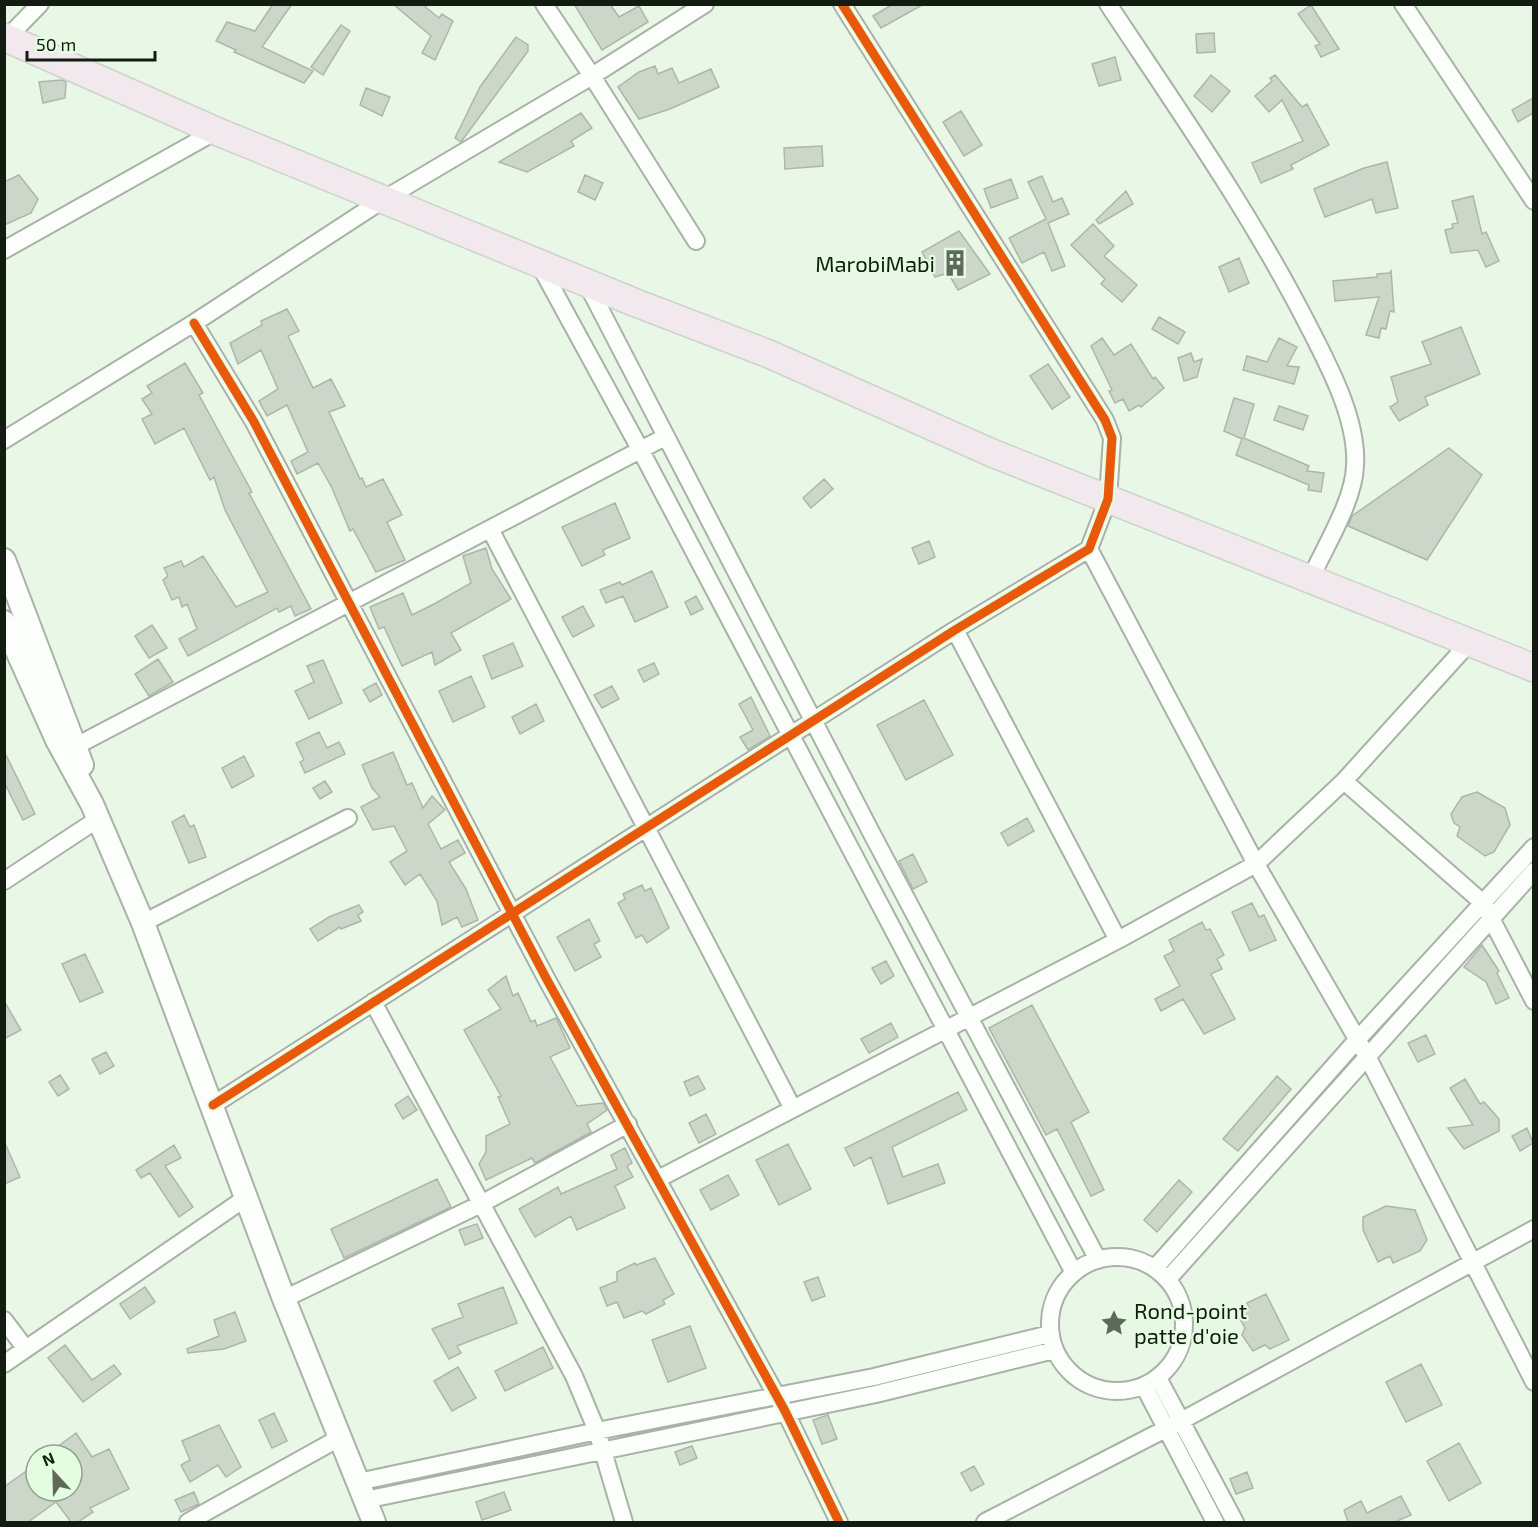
<svg xmlns="http://www.w3.org/2000/svg" width="1538" height="1527" font-family="'Exo 2',sans-serif">
	<style>
		.building { fill: #ccd7ca; stroke: #acb7aa; stroke-width: 1.5 }
		.lines { fill: none; stroke-linecap: round; stroke-linejoin: round }
		.minor-casing { stroke: #a8b2a6; stroke-width: 20 }
		.secondary-casing { stroke: #a8b2a6; stroke-width: 26 }
		.trunk-casing { stroke: #ccd3cb; stroke-width: 30 }
		.minor { stroke: #fcfefb; stroke-width: 16 }
		.secondary { stroke: #fcfefb; stroke-width: 22 }
		.trunk { stroke: #f1e9ee; stroke-width: 27 }
		.cycleway-casing { stroke: #e4fde0; stroke-width: 13 }
		.cycleway { stroke: #e8590c; stroke-width: 9 }
		.labels { text-anchor: middle; dominant-baseline: central; stroke-width: 4.5; stroke-linejoin: round; paint-order: stroke }
		.poi-label { font-size: 22px; fill: #131c11; stroke: #e4fde0; text-anchor: end }
	</style>
	<rect width="100%" height="100%" fill="#e9f7e6"/>
	<path class="building" d="M273,4H292L262,47L313,71L304,83L234,52L236,50L216,41L227,22L255,31Z
		M393,4H422L439,18L442,14L453,21L435,60L422,53L431,36Z
		M574,4H610L619,17L639,6L648,22L602,50Z
		M893,4H924L881,28L873,16Z
		M1311,5L1339,49L1321,57L1315,46L1320,44L1298,14Z
		M341,25L350,31L323,75L311,67Z
		M1214,33L1215,52L1197,53L1196,34Z
		M516,37L528,45V51L461,142L455,138L480,87Z
		M1115,57L1121,80L1099,86L1092,64Z
		M655,66L658,74L672,68L679,83L711,69L719,87L670,109L639,119L618,87L639,72Z
		M1211,75L1230,91L1212,112L1194,96Z
		M1275,75L1302,107L1307,104L1329,145L1291,165L1293,169L1261,183L1252,163L1303,141L1282,100L1269,112L1255,96L1272,81L1270,78Z
		M62,80L66,82L65,98L43,103L39,82Z
		M366,88L390,97L382,116L360,105Z
		M1533,98V113L1518,122L1512,110Z
		M961,111L982,145L964,156L943,122Z
		M581,113L592,128L571,141L574,146L527,172L499,162Z
		M822,146L823,166L785,169L784,148Z
		M1387,162L1398,208L1376,213L1372,199L1325,217L1314,189L1364,168Z
		M19,175L38,199L31,213L4,225V182Z
		M585,175L603,183L595,200L578,192Z
		M1042,176L1053,202L1062,198L1069,214L1048,223L1065,266L1052,271L1044,252L1022,263L1009,238L1046,219L1028,182Z
		M1011,179L1018,198L991,208L984,189Z
		M1126,191L1133,204L1099,224L1096,220Z
		M1473,196L1482,234L1486,232L1499,261L1486,267L1478,250L1451,253L1445,230L1453,228L1452,224L1458,223L1452,201Z
		M1093,224L1114,246L1104,256L1137,285L1122,302L1101,284L1105,279L1071,245Z
		M959,231L990,274L958,290L948,273L935,277L922,252Z
		M1239,258L1249,283L1229,292L1219,267Z
		M1391,270L1394,312L1390,311L1386,329L1381,328L1379,338L1366,335L1379,297L1335,301L1333,281L1377,277V274L1390,273Z
		M287,309L299,331L288,336L313,388L331,379L345,406L329,412L360,479L362,478L366,487L383,479L402,515L387,522L405,560L376,572L353,529L350,531L332,488L318,463L297,474L291,461L308,452L287,405L267,416L259,401L278,389L261,350L238,364L230,343L262,325L261,321Z
		M1159,317L1185,332L1178,344L1152,329Z
		M1461,327L1480,374L1425,397L1428,405L1399,421L1390,407L1398,402L1391,377L1431,364L1422,342Z
		M1102,338L1114,355L1131,344L1153,379L1155,377L1164,388L1141,407L1139,405L1129,411L1123,399L1115,403L1109,391L1112,390L1091,346Z
		M1279,338L1297,347L1287,366L1299,367L1294,384L1243,370L1247,356L1267,362Z
		M1191,353L1194,362L1202,359L1197,377L1184,381L1178,358Z
		M185,363L203,393L199,395L240,470L252,492L249,493L311,609L295,616L291,606L279,612L277,608L188,656L179,639L197,629L187,604L182,607L179,597L172,600L163,580L168,576L164,568L181,561L184,567L203,556L236,607L268,592L225,510L214,477L210,480L184,428L155,444L142,419L152,414L142,399L152,393L147,386Z
		M1048,364L1070,397L1052,409L1030,376Z
		M1234,398L1254,404L1244,438L1309,466L1307,471L1324,473L1321,492L1308,490L1309,485L1236,455L1242,439L1224,431Z
		M1279,406L1308,416L1303,430L1274,420Z
		M1449,448L1482,475L1427,560L1348,526L1352,516Z
		M824,479L833,489L811,508L803,498Z
		M615,503L630,538L603,550L605,555L582,566L562,527Z
		M929,541L935,557L919,564L912,548Z
		M486,548L492,569L511,599L451,633L461,650L435,665L432,652L402,666L384,627L379,629L370,607L403,593L412,615L436,603L471,583L463,556Z
		M652,571L668,607L635,622L623,596L606,603L600,590L620,582L622,585Z
		M696,596L703,609L691,615L685,602Z
		M583,606L594,626L573,637L562,617Z
		M152,625L167,648L149,658L135,636Z
		M513,643L523,666L492,679L483,656Z
		M158,659L173,682L149,696L135,674Z
		M323,660L342,703L309,719L295,691L314,682L307,666Z
		M654,663L659,674L644,682L638,670Z
		M471,676L485,707L453,722L439,691Z
		M376,683L382,695L370,702L363,690Z
		M612,686L619,699L602,708L594,695Z
		M751,697L770,736L748,750L740,737L753,730L739,704Z
		M924,700L953,755L906,780L877,725Z
		M536,704L544,721L520,734L512,717Z
		M319,732L327,748L339,742L345,754L305,773L300,762L304,760L296,743Z
		M4,751L35,814L23,820L4,782Z
		M393,752L407,785L412,783L423,808L432,796L445,810L428,824L441,849L458,840L465,853L449,862L466,889L478,920L462,927L457,917L442,925L437,901L420,874L405,885L390,862L407,851L394,826L373,830L361,807L380,797L372,788L362,765Z
		M244,756L254,776L232,788L222,768Z
		M325,781L332,792L320,799L313,788Z
		M1477,792L1505,808L1510,825L1494,852L1485,856L1457,836L1460,827L1454,823L1451,814L1462,797Z
		M184,815L190,827L194,825L206,857L189,863L172,822Z
		M1027,818L1034,831L1008,846L1001,833Z
		M913,854L927,882L913,889L899,861Z
		M642,885L645,891L651,888L669,928L647,943L642,935L636,938L618,903L625,899L623,894Z
		M1252,903L1259,917L1264,915L1276,940L1250,951L1232,912Z
		M359,905L363,912L358,915L361,921L341,929L340,927L318,941L310,929L329,917Z
		M589,919L600,941L594,944L601,957L575,971L557,937Z
		M1202,922L1206,930L1210,929L1224,955L1217,959L1222,969L1211,974L1235,1019L1204,1034L1183,999L1161,1011L1155,999L1180,986L1164,956L1174,951L1169,940Z
		M1482,945L1499,971L1497,973L1509,998L1496,1004L1486,982L1464,967Z
		M85,954L103,992L80,1002L62,964Z
		M886,961L894,976L881,984L872,968Z
		M506,976L513,996L518,993L531,1022L535,1020L537,1026L556,1018L559,1024L570,1048L550,1057L577,1106L603,1103L607,1110L587,1124L591,1132L535,1163L532,1158L486,1180L479,1164L486,1152V1136L510,1124L498,1097L501,1096L464,1030L501,1009L488,990Z
		M4,1001L21,1030L4,1039Z
		M1032,1005L1089,1112L1071,1122L1104,1190L1091,1196L1057,1129L1046,1135L989,1028Z
		M891,1023L898,1037L869,1053L861,1039Z
		M1426,1035L1435,1054L1418,1062L1408,1043Z
		M106,1052L114,1066L100,1074L92,1059Z
		M60,1075L69,1089L58,1096L49,1082Z
		M698,1076L705,1089L690,1096L684,1082Z
		M1277,1076L1291,1089L1238,1151L1223,1139Z
		M1465,1079L1480,1104L1484,1102L1499,1119V1131L1464,1149L1448,1128L1473,1125L1450,1088Z
		M958,1092L967,1110L892,1147L903,1177L938,1164L945,1183L888,1204L871,1157L854,1166L845,1148Z
		M408,1096L417,1110L403,1119L395,1105Z
		M706,1114L716,1134L699,1143L689,1123Z
		M1527,1128L1533,1143L1520,1151L1512,1136Z
		M4,1141L20,1177L4,1184Z
		M788,1144L811,1189L779,1205L756,1160Z
		M174,1145L181,1158L165,1166L193,1207L179,1217L150,1173L141,1178L136,1170Z
		M625,1148L632,1163L627,1166L633,1177L615,1186L625,1208L577,1230L571,1216L535,1237L519,1209L558,1187L561,1194L617,1169L611,1155Z
		M728,1175L739,1195L711,1210L700,1190Z
		M437,1179L451,1207L344,1258L331,1229Z
		M1179,1180L1192,1192L1157,1232L1144,1220Z
		M1386,1206L1415,1210L1427,1240L1420,1251L1393,1263L1390,1256L1378,1262L1363,1230V1217Z
		M477,1224L483,1238L465,1245L459,1230Z
		M655,1258L674,1294L663,1300L665,1304L646,1314L642,1311L624,1318L617,1302L607,1306L600,1288L617,1281V1272L635,1263L636,1265Z
		M818,1277L825,1296L812,1301L804,1282Z
		M145,1287L155,1302L130,1319L120,1304Z
		M503,1287L517,1323L457,1346L461,1353L449,1359L432,1329L463,1317L458,1304Z
		M1266,1294L1289,1340L1270,1349L1265,1345L1253,1351L1242,1335L1245,1328L1238,1315L1249,1308L1247,1303Z
		M235,1312L246,1341L224,1349L188,1353L187,1349L219,1336L214,1320Z
		M690,1326L706,1368L668,1382L652,1340Z
		M65,1345L92,1380L114,1365L121,1374L83,1402L48,1358Z
		M543,1347L553,1368L505,1391L495,1371Z
		M1421,1364L1442,1405L1406,1422L1386,1382Z
		M458,1367L476,1398L452,1411L434,1381Z
		M274,1413L287,1441L272,1448L259,1420Z
		M828,1415L837,1439L822,1444L813,1420Z
		M219,1425L241,1467L226,1477L218,1465L190,1482L181,1465L190,1460L182,1441Z
		M76,1433L92,1457L109,1449L129,1489L90,1508L93,1512L78,1522H71L56,1502L28,1522H4V1487L28,1470L36,1480V1491H72V1455H67L60,1445Z
		M1459,1443L1481,1483L1449,1501L1427,1461Z
		M692,1446L697,1458L680,1465L675,1452Z
		M974,1466L984,1484L971,1491L961,1473Z
		M1247,1472L1253,1488L1236,1494L1230,1479Z
		M194,1492L199,1504L181,1512L175,1500Z
		M504,1492L511,1510L482,1520L476,1502Z
		M1401,1496L1411,1515L1395,1522H1348L1344,1510L1361,1501L1367,1513Z"/>
	<g class="lines">
		<defs>
			<path id="minor" d="M1108,4C1179,111 1252,215 1310,329C1330,368 1358,421 1355,466C1354,501 1324,548 1310,580
				M1403,4L1534,201
				M7,38L40,4
				M696,241L592,76L705,4
				M4,250L216,131
				M539,264L640,449L1074,1273
				M586,282L872,834L1098,1260
				M194,323L254,422L546,978L785,1411L839,1522
				M4,440L194,323L381,201L592,76L544,4
				M490,529L793,1109
				M1089,549L1256,864L1368,1058L1534,1382
				M955,630L1118,940
				M76,746L665,437
				M1344,781L1483,903L1534,1001
				M4,881L98,819
				M143,923L348,818
				M373,1002L574,1376L597,1431L624,1522
				M213,1105L955,630L1089,549L1108,499L1112,438L1105,420L842,4
				M658,1179L1118,940L1256,864L1344,781L1469,643
				M1050 1324a67 67 0 1 1 134 0a67 67 0 1 1-134 0Z
				M1155,1268L1357,1040L1534,847
				M1168,1279L1534,871
				M284,1299L481,1204L628,1124
				M4,1320L26,1349
				M4,1364L247,1197
				M1158,1378L1235,1522
				M1144,1386L1215,1522
				M358,1482L597,1431L874,1377L1050,1334
				M365,1500L876,1394L1054,1350
				M188,1522L341,1437
				M985,1522L1181,1421L1534,1229"/>
			<path id="secondary" d="M4,560L82,765
				M4,622L57,740L92,804L143,923L284,1299L374,1522"/>
			<path id="trunk" d="M4,37L216,131L636,303L769,354L992,453L1534,668"/>
		</defs>
		<use href="#minor" class="minor-casing"/>
		<use href="#secondary" class="secondary-casing"/>
		<use href="#trunk" class="trunk-casing"/>
		<use href="#minor" class="minor"/>
		<use href="#secondary" class="secondary"/>
		<use href="#trunk" class="trunk"/>
		<defs>
			<path id="cycleway" d="M194,323L254,422L546,978L785,1411L839,1522
				M213,1105L955,630L1089,549L1108,499L1112,438L1105,420L842,4"/>
		</defs>
		<use href="#cycleway" class="cycleway-casing"/>
		<use href="#cycleway" class="cycleway"/>
	</g>
	<defs>
		<symbol id="building-bare" viewBox="-9 -9 18 18"><path d="M-4-6H4V6H1V3H-1V6H-4ZM-2.5-4.3h1.7v1.8h-1.7ZM.8-4.3h1.7v1.8H.8ZM-2.5-1h1.7V.8h-1.7ZM.8-1h1.7V.8H.8Z" fill="#5e695c" stroke="#e4fde0" stroke-width="2.5" paint-order="stroke"/></symbol>
		<symbol id="sight-bare" viewBox="-9 -9 18 18"><path d="M0-6L1.8-2.2L6-1.7L2.9 1.2L3.7 5.4L0 3.3L-3.7 5.4L-2.9 1.2L-6-1.7L-1.8-2.2Z" fill="#5e695c" stroke="#e4fde0" stroke-width="2.5" paint-order="stroke"/></symbol>
	</defs>
	<g fill-rule="evenodd">
		<use href="#building-bare" x="936" y="244" width="38" height="38"/>
		<use href="#sight-bare" x="1095" y="1304" width="38" height="38"/>
	</g>
	<g class="labels">
		<g class="poi-label">
			<text x="935" y="263">MarobiMabi</text>
			<text x="1134" y="1310" text-anchor="start">Rond-point<tspan x="1134" dy="25">patte d'oie</tspan></text>
		</g>
	</g>
	<rect width="1538" height="1527" fill="none" stroke="#131c11" stroke-width="12"/>
	<g transform="translate(54 1473) rotate(338)"><circle r="28" fill="#e4fde0" stroke="#90a38d" stroke-width="1.5"/>
	<path d="M0-4.5L10 22L0 15L-10 22Z" fill="#5e695c"/>
	<text y="-9" font-size="16" font-weight="bold" text-anchor="middle" fill="#131c11">N</text>
	</g>
	<path d="M27 51v9h128v-9" fill="none" stroke="#131c11" stroke-width="3"/>
	<text x="36" y="51" font-size="18" fill="#131c11" stroke="#e4fde0" stroke-width="4.5" paint-order="stroke">50 m</text>
</svg>
